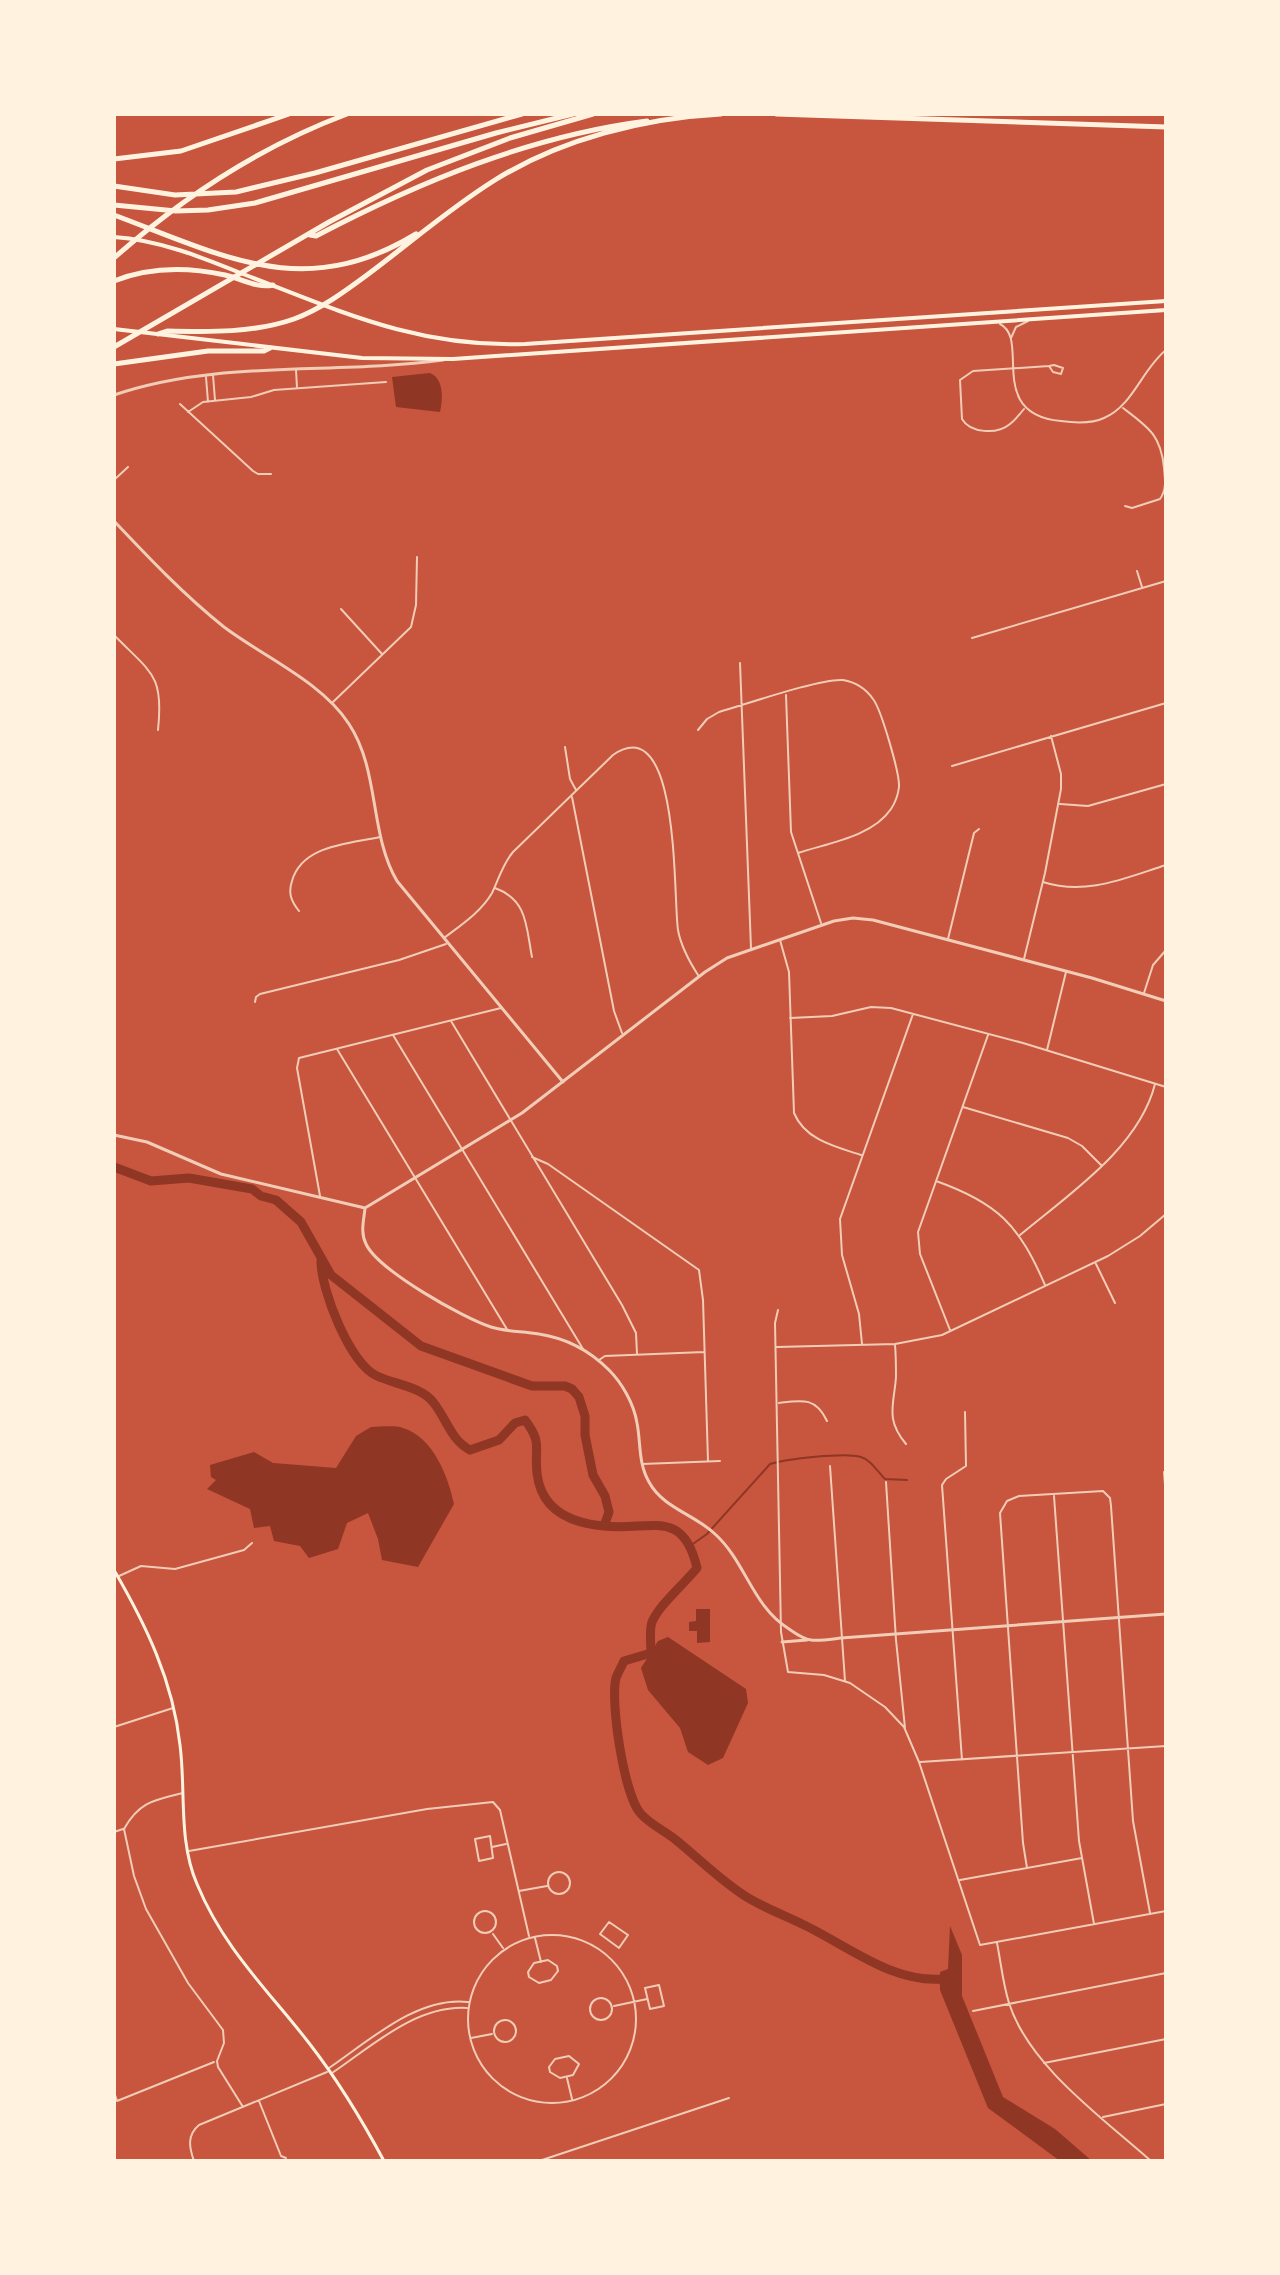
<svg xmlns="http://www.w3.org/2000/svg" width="1280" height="2275" font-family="Ubuntu,sans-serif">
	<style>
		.water { fill: #8f3625 }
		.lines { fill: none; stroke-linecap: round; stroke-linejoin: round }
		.stream { stroke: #8f3625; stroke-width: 2 }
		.river { stroke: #8f3625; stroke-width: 9 }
		.minor { stroke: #f1ccb7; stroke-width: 2 }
		.tertiary { stroke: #f1ccb7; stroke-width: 3 }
		.secondary { stroke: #fff3e0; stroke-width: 3 }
		.trunk { stroke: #fff3e0; stroke-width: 4 }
		.motorway { stroke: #fff3e0; stroke-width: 5 }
	</style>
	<rect width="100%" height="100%" fill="#c8553d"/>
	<path class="water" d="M430,373C444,379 443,398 440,412L396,407L392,377Z
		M371,1427C380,1427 394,1425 403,1428C433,1437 448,1476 454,1504L418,1567L382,1560L378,1539L368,1513L347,1523L338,1549L309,1558L300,1546L274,1541L270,1526L254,1528L250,1509L207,1489L216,1480L211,1477L210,1465L254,1452L273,1463L336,1468L356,1436Z
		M696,1609H710V1642L697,1643V1631H689V1622L696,1621Z
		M668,1637L746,1689L748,1703L723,1758L708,1765L688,1752L680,1728L648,1690L641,1668L658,1641Z
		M950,1926L962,1955V1996L1003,2097L1055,2129L1092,2161H1060L988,2108L940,1990V1972L948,1969Z"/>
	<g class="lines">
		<path class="stream" d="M690,1546L707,1534L770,1464C786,1459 845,1452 861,1457C871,1460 877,1471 885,1479L907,1480"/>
		<path class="river" d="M114,1167L151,1181L189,1178L252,1189L261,1196L276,1200L301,1222L331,1275L421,1346L532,1386H565L572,1389L579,1397L585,1416V1435L593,1475L605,1496L609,1512L604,1526C650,1531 683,1507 697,1568C684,1584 659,1605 652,1622C649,1630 651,1644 651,1653L624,1661C622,1666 618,1672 616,1678C610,1701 624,1796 641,1814C651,1825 665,1831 676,1840C698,1858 718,1878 742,1894C761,1907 782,1914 802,1924C847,1945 891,1983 943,1979L945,1987
			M321,1261C321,1290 350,1364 377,1376C394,1384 422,1387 433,1402C447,1419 450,1439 470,1450L499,1440L515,1423L525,1420C543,1444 534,1446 537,1473C541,1510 570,1523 604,1526"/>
		<path class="minor" d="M1000,324C1031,339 985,414 1061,421C1075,423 1091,424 1104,418C1133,406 1142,369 1166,350
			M1011,338L1016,327L1028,321
			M1054,365L1063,368L1061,374L1053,372L1049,366Z
			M296,370L297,388
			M213,375L215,400
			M206,377L208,402
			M180,404L253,471L258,474H271
			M1123,408C1148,427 1161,435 1164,468C1165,479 1167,489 1160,499L1132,508L1125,506
			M1024,409C1020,414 1015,420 1010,424C997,435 970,433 962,419L960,380L973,371L1049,366
			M188,412L203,402L251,397L274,390L386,382
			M114,480L128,467
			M1137,571L1142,587
			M341,609L382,654
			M114,635C151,673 164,674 158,730
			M972,638L1166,581
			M740,663L751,948
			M786,695L791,832L821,923
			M333,702L411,627L416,605L417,557
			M698,730L707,719L719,712C744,705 821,678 843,680C855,682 866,689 873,699C881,709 900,774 899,787C898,795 895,803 891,809C872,837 828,843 798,853
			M565,747L570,779L576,790
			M952,766L1166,703
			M572,797L614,1011L622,1033
			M1060,804L1088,806L1166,784
			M1043,882C1086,896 1125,878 1166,865
			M495,888C528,900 526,927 532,957
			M299,911C291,901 288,893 292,881C302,845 349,844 380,837
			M444,938C461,925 481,912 492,893C499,879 502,865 513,852L613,755C681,708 673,899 678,930C681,947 689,961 698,975
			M948,939L974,833L979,829
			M780,940L789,972L794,1113C805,1140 836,1147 861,1155
			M1024,959L1045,873L1061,789V774L1051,736
			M1144,993L1153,965L1166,950
			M255,1002L256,997L260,994L399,960L446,944
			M790,1018L832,1016L871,1007L891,1008L1023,1043L1166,1087
			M451,1021L622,1305L636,1333L637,1354
			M393,1035L583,1349
			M337,1049L508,1331
			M1047,1050L1066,972
			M963,1107L1068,1138L1082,1146L1101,1165
			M532,1157L548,1164L699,1270L703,1300L708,1461
			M936,1181C998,1203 1019,1225 1045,1285
			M320,1196L297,1068L299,1058L501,1008
			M1020,1235C1069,1194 1139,1148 1155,1084
			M1096,1264L1115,1303
			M778,1310L775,1323L781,1632L788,1672L824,1675L850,1683L885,1707L904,1727L919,1762L980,1945L1166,1911
			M950,1330L920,1254L918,1232L988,1035
			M862,1344L859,1314L842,1255L840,1219L913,1014
			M895,1345C896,1356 896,1367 896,1377C894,1405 885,1419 906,1444
			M777,1347L895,1344L942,1335L1108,1256L1140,1236L1166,1214
			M599,1360L605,1356L704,1352
			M779,1403C802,1400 816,1397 827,1421
			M642,1464L720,1461
			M830,1466L845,1681
			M1164,1472L1166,1498
			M886,1482L896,1640L905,1728
			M1054,1496L1079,1841L1094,1924
			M119,1576L141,1566L175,1569L244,1550L252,1543
			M114,1727L173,1708
			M962,1760L942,1485L946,1479L966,1466L965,1412
			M920,1762L1166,1746
			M183,1793C154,1800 139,1802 124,1829L134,1876L146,1909L188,1983L223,2030L224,2043L217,2061L218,2067L243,2107
			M114,1832L123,1829
			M490,1836L493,1858L479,1861L475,1839Z
			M492,1847L506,1844
			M189,1851L427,1809L493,1802L500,1810L529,1936
			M1027,1868L1023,1843L1000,1513L1007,1501L1019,1496L1103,1491L1110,1498L1111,1506L1133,1821L1150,1913
			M548 1883a11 11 0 1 1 22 0a11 11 0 1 1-22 0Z
			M960,1880L1082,1858
			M519,1891L547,1886
			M474 1922a11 11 0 1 1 22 0a11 11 0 1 1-22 0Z
			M609,1922L628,1935L619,1948L600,1934Z
			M493,1934L503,1948
			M468 2019a84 84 0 1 1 168 0a84 84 0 1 1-168 0Z
			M535,1938L541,1962
			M997,1943C1001,1963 1003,1984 1009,2003C1029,2066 1103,2118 1151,2161
			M548,1960L557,1966L558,1971L551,1980L539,1983L529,1977L528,1972L534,1963Z
			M659,1985L664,2006L650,2009L645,1988Z
			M590 2009a11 11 0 1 1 22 0a11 11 0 1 1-22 0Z
			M614,2006L647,1999
			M973,2011L1166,1973
			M494 2031a11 11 0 1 1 22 0a11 11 0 1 1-22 0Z
			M471,2038L492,2034
			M569,2056L579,2064L573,2075L560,2078L550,2072L549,2067L555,2059Z
			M1044,2063L1166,2039
			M329,2068C369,2041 417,1996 468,2002
			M332,2073C372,2046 416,2005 467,2008
			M567,2078L572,2099
			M114,2092L117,2101L214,2062
			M259,2101L281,2156L286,2158
			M1103,2117L1166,2104
			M194,2161C189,2147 187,2135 199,2125L327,2072
			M539,2161L729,2098"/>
		<path class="tertiary" d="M114,395C219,359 334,375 443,360
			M114,521C149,558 184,595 224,627C264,657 322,682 349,724C380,771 369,833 397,881L563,1082
			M114,1135L147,1142L221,1174L365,1208L522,1113L705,972L727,958L834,921L853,918L873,920L1092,978L1166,1001
			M365,1208C364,1220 360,1232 366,1244C378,1270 463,1318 491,1327C507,1332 523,1331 539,1334C565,1338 590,1351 609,1370C622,1383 634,1404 637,1423C641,1443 638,1463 649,1482C663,1508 694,1514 715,1534C746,1562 752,1606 789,1629C795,1633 803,1639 811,1640C820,1641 832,1639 841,1638L1166,1614
			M782,1642L807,1640"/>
		<path class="secondary" d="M114,1570C146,1625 173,1681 180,1745C186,1791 178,1840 197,1884C224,1949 267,1989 309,2043C337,2079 362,2120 384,2161"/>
		<path class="trunk" d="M114,237C159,240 201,257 243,274C340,311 417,348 525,344L1166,301
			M114,329L362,358L453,359L1166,310"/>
		<path class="motorway" d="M776,114L1166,127
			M114,159L181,151L289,114
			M114,186L175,195L236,192L315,173L522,114
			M114,205L176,211L208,210L255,203L496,133L573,114
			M114,215C224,256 304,302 416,234
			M310,235L316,236C419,182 530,136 647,121
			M114,258C184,196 259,147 347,114
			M114,281C149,267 188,267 225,275C240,278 258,289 273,285
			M158,334L167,331C210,332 254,333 294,319C321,309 344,292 367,275C410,243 450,208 495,180C561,139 644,118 721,114
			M114,347L329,222L427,170L510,138L593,114
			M114,364L208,351H264L270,348"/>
	</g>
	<rect width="1280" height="2275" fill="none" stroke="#fff3e0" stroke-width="232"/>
</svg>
